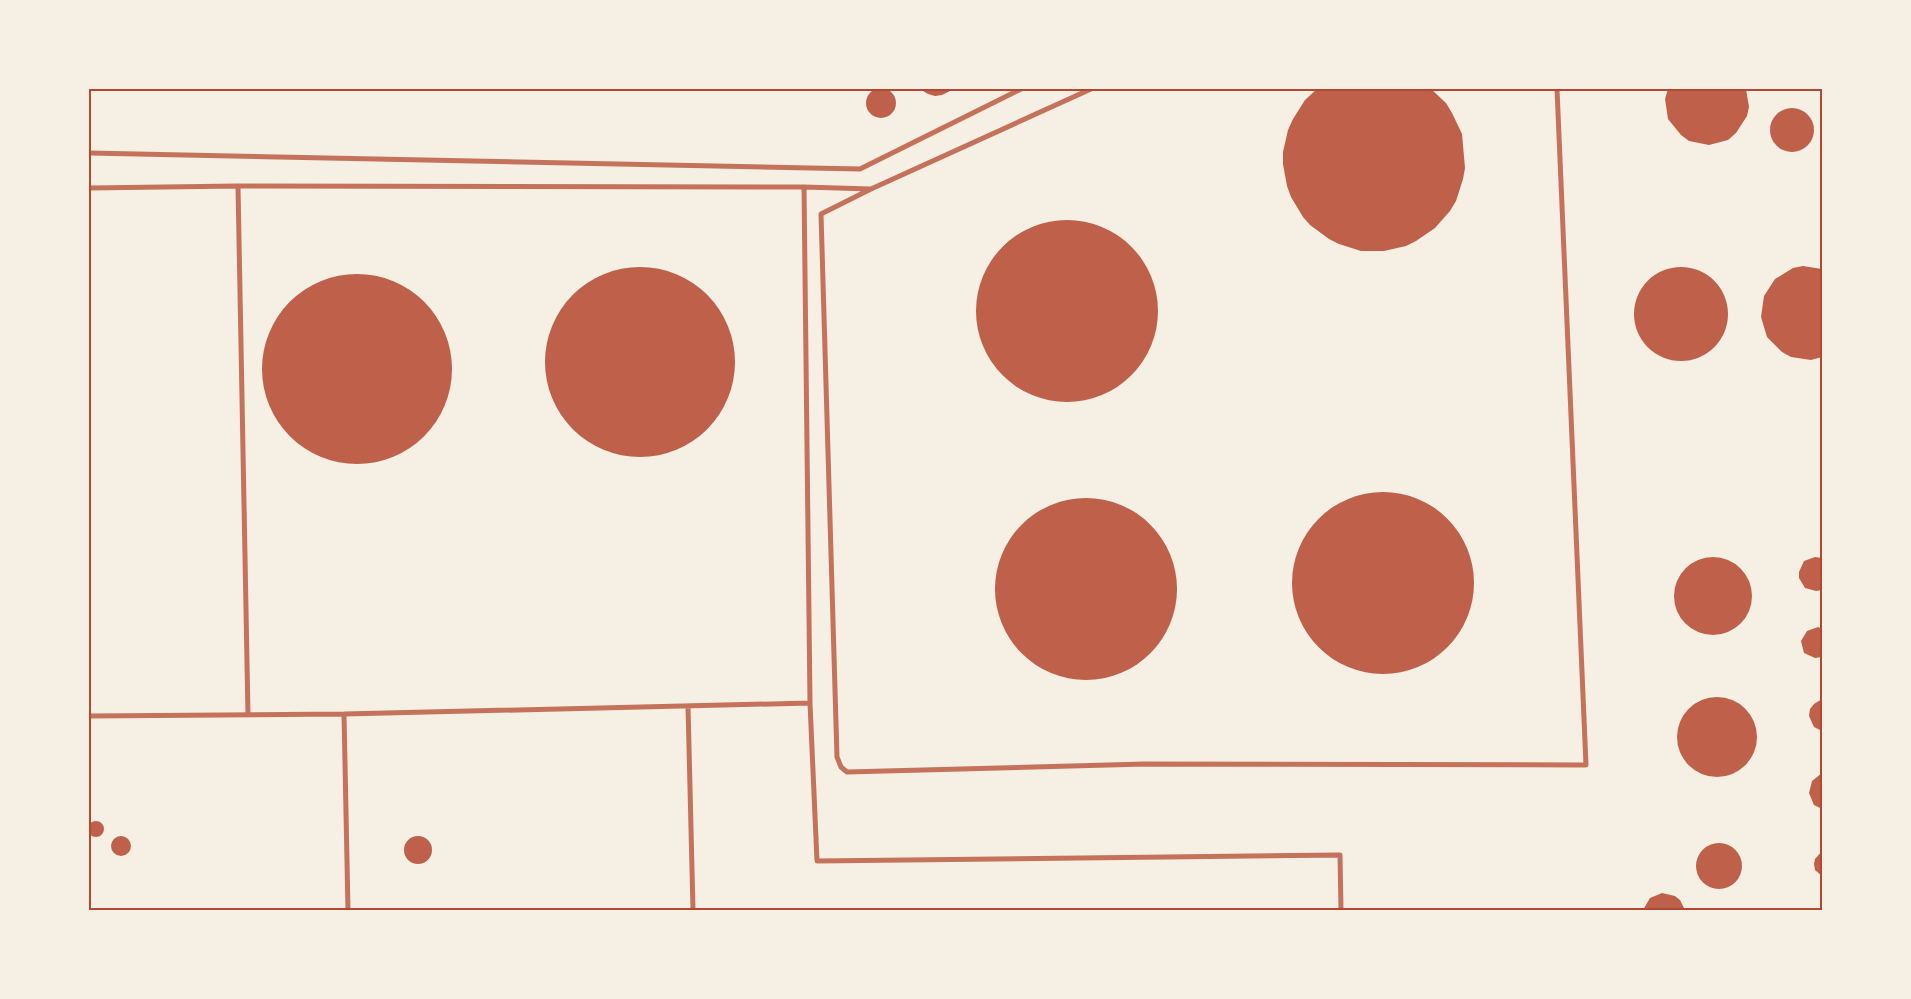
<svg xmlns="http://www.w3.org/2000/svg" width="1911" height="999" font-family="Barlow,sans-serif">
	<style>
		.building { fill: #bf614a }
		.lines { fill: none; stroke-linecap: round; stroke-linejoin: round }
		.minor { stroke: #c5725c; stroke-width: 5 }
		.neatline { fill: none; stroke: #b5482f; stroke-width: 2 }
	</style>
	<rect width="100%" height="100%" fill="#f6efe4"/>
	<path class="building" d="M866 103a15 15 0 1 1 30 0a15 15 0 1 1-30 0Z
		M920,89H954L942,95L935,96L928,94Z
		M1317,89H1431L1446,103L1452,113L1462,134L1465,168L1463,179L1456,201L1450,211L1435,228L1416,241L1406,246L1384,251H1361L1339,244L1329,239L1310,225L1303,217L1291,197L1287,186L1283,164V152L1288,130L1293,119L1305,100Z
		M1668,89H1746L1749,107L1747,116L1736,133L1728,140L1709,145L1689,141L1681,135L1668,119L1665,99Z
		M1770 130a22 22 0 1 1 44 0a22 22 0 1 1-44 0Z
		M976 311a91 91 0 1 1 182 0a91 91 0 1 1-182 0Z
		M1803,266L1822,269V357L1811,360L1791,357L1782,352L1767,337L1761,317L1764,296L1775,279L1793,268Z
		M545 362a95 95 0 1 1 190 0a95 95 0 1 1-190 0Z
		M1634 314a47 47 0 1 1 94 0a47 47 0 1 1-94 0Z
		M262 369a95 95 0 1 1 190 0a95 95 0 1 1-190 0Z
		M1292 583a91 91 0 1 1 182 0a91 91 0 1 1-182 0Z
		M995 589a91 91 0 1 1 182 0a91 91 0 1 1-182 0Z
		M1674 596a39 39 0 1 1 78 0a39 39 0 1 1-78 0Z
		M1815,557L1822,558V590L1816,591L1805,588L1799,578V572L1804,561Z
		M1818,627L1822,629V657L1815,658L1804,653L1801,641L1807,631Z
		M1677 737a40 40 0 1 1 80 0a40 40 0 1 1-80 0Z
		M1822,699V731L1814,727L1809,716L1810,709L1814,704Z
		M1822,773V809L1814,805L1809,793L1812,781Z
		M88 829a8 8 0 1 1 16 0a8 8 0 1 1-16 0Z
		M404 850a14 14 0 1 1 28 0a14 14 0 1 1-28 0Z
		M111 846a10 10 0 1 1 20 0a10 10 0 1 1-20 0Z
		M1696 866a23 23 0 1 1 46 0a23 23 0 1 1-46 0Z
		M1822,851V876L1815,870L1814,864L1815,859Z
		M1662,893L1675,896L1680,900L1685,910H1643L1650,898Z"/>
	<g class="lines">
		<path class="minor" d="M89,153L860,169L1021,89
			M238,186L804,187L810,703L344,714
			M804,187L871,189L1091,89
			M89,188L238,186L248,715
			M871,189L821,214L837,757L841,767L847,772L1145,764L1586,765L1557,89
			M810,703L817,861L1340,855L1341,910
			M688,706L693,910
			M89,716L344,714L348,910"/>
	</g>
	<rect width="1911" height="999" fill="none" stroke="#f6efe4" stroke-width="180"/>
	<rect x="90" y="90" width="1731" height="819" class="neatline"/>
</svg>
